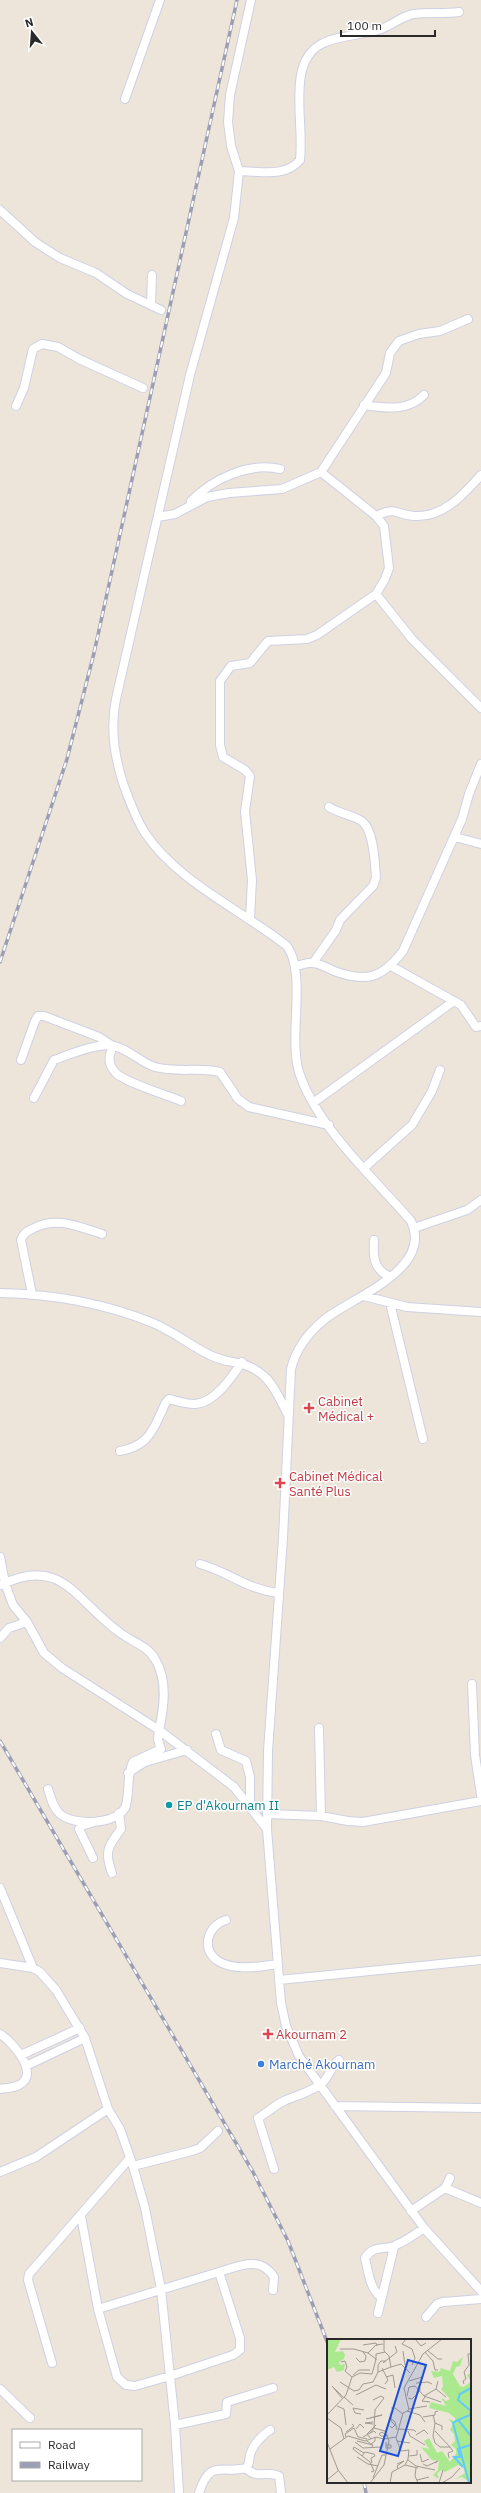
<svg xmlns="http://www.w3.org/2000/svg" width="481" height="2493" font-family="'IBM Plex Sans',sans-serif">
	<style>
		.lines { fill: none; stroke-linecap: round; stroke-linejoin: round }
		.minor-casing { stroke: #ced1e4; stroke-width: 10 }
		.minor { stroke: #fff; stroke-width: 8 }
		.rail-casing { stroke: #9b9eb5; stroke-width: 3.5 }
		.rail { stroke: #fff; stroke-width: 2; stroke-dasharray: 6; stroke-linecap: butt }
		.health-dot { fill: #e0444e; stroke: #fff; stroke-width: 1.5 }
		.culture-dot { fill: #0f9aa8; stroke: #fff; stroke-width: 1.5 }
		.shop-dot { fill: #3f7fe0; stroke: #fff; stroke-width: 1.5 }
		.labels { text-anchor: middle; dominant-baseline: central; stroke-width: 3; stroke-linejoin: round; paint-order: stroke }
		.health-label { font-size: 13px; fill: #be3a42; stroke: #fff; text-anchor: start }
		.culture-label { font-size: 13px; fill: #0d838f; stroke: #fff; text-anchor: start }
		.shop-label { font-size: 13px; fill: #366cbe; stroke: #fff; text-anchor: start }
		.inset-river { fill: none; stroke: #61ccfa; stroke-width: 2 }
		.inset-road { fill: none; stroke: #9f9a93; stroke-width: 1 }
		.view { fill: #1d4ed8; fill-opacity: 0.15; stroke: #1d4ed8; stroke-width: 2 }
		.inset-edge { fill: none; stroke: #292929; stroke-width: 2 }
	</style>
	<rect width="100%" height="100%" fill="#ede5d9"/>
	<g class="lines">
		<defs>
			<path id="minor" d="M251,0L230,95L228,122L231,146L239,171L234,218L190,375L116,699C110,728 114,755 123,783C129,800 135,817 145,833C179,883 240,909 287,946C307,974 288,1036 299,1072C316,1126 374,1178 411,1221C434,1269 353,1297 325,1319C309,1332 296,1349 291,1369L283,1538L268,1751L267,1829L281,2003L286,2026L299,2056L424,2228L481,2291
				M125,99L160,0
				M239,171C260,171 285,178 300,160C303,132 296,102 301,75C309,31 349,40 381,29C393,25 401,16 414,14C429,12 444,14 459,12
				M0,210L35,242L60,258L96,273L127,294L161,310
				M151,304L152,275
				M364,405C386,408 407,412 424,395
				M16,406L24,388L33,349L42,344L58,347L79,359L143,388
				M321,472L376,516L384,526L389,568L385,579L376,594
				M191,501C213,479 248,462 280,469
				M376,516C397,506 396,515 414,516C443,518 463,495 481,475
				M158,517L175,514L207,497L229,493L282,489L321,472L386,373L390,353L399,341L419,334L440,331L468,319
				M455,837L481,844
				M250,918L252,880L245,811L250,776L245,770L223,757L220,745V681L231,666L250,663L268,641L307,639L317,635L376,594L412,639L481,708
				M313,963L336,930L340,920L373,886L376,878C375,864 374,827 360,820C350,815 339,813 329,807
				M296,966C301,965 309,962 314,963C320,964 328,968 334,971C367,983 382,978 403,951L462,819L469,794L481,764
				M391,966L461,1005L476,1027L481,1026
				M21,1060L35,1021L38,1016H44L99,1037L113,1046C109,1055 107,1063 115,1072C121,1081 169,1096 181,1101
				M34,1098L54,1060C68,1055 99,1042 114,1046C129,1049 141,1063 155,1067C177,1073 199,1067 220,1072L238,1099L249,1107L329,1125
				M313,1103L454,1001
				M364,1168L412,1125L432,1091L440,1070
				M414,1228L467,1210L481,1200
				M374,1240C373,1256 373,1269 390,1277
				M0,1293C53,1294 104,1303 153,1323C173,1331 192,1347 212,1356C231,1365 244,1359 264,1376C275,1386 281,1402 288,1415
				M32,1294L21,1240C23,1233 28,1231 34,1228C57,1216 79,1227 102,1234
				M364,1296L407,1307L481,1312
				M390,1303L423,1439
				M120,1451C143,1447 151,1436 160,1415C163,1410 164,1403 169,1399C177,1401 186,1404 194,1404C214,1404 232,1377 242,1362
				M0,1557L5,1583L13,1605L27,1622L44,1653L62,1668L159,1730L158,1740L161,1749L133,1762C126,1776 130,1798 125,1808C114,1825 74,1826 60,1814C53,1808 51,1798 48,1789
				M200,1564C229,1572 246,1589 278,1593
				M1,1585C62,1555 76,1601 119,1632C130,1641 148,1646 155,1659C168,1680 164,1708 159,1730L234,1787L267,1829
				M0,1638L9,1628L27,1622
				M472,1684L475,1755L481,1795
				M319,1728L321,1816
				M216,1734L221,1750L246,1761L250,1777V1805
				M128,1773L145,1762L187,1750
				M268,1814L321,1816L348,1821L363,1822L481,1801
				M91,1823L81,1826L79,1829L93,1858
				M112,1873C104,1852 108,1846 121,1829L119,1813
				M0,1888L33,1968
				M226,1920C208,1925 200,1949 218,1961C233,1971 260,1967 277,1964
				M0,1963L33,1968L40,1972L56,1990L85,2038L108,2109L120,2129L133,2166L145,2208L161,2289L175,2425L179,2493
				M279,1980L481,1960
				M0,2034C12,2041 41,2074 19,2085C14,2088 6,2088 0,2089
				M21,2055L80,2028
				M26,2066L85,2038
				M335,2106L481,2108
				M133,2166L192,2151L200,2148L218,2131
				M274,2169L258,2118C267,2113 275,2105 284,2101C297,2095 309,2093 321,2084C330,2077 330,2067 339,2060
				M0,2172L36,2157L108,2109
				M445,2188L481,2203
				M411,2211L445,2188L450,2178
				M81,2216L98,2309L117,2377L126,2385L135,2386L170,2376L233,2355L240,2350V2338L219,2272L98,2309
				M219,2272C239,2266 260,2255 274,2277L273,2290
				M381,2297C370,2290 368,2270 365,2258C374,2244 384,2251 396,2245C406,2241 415,2234 424,2228
				M378,2313L394,2247
				M426,2317L437,2304L443,2302L481,2299
				M52,2363L28,2280L29,2274L130,2158
				M0,2389L30,2418
				M175,2425L226,2414L227,2402L273,2388
				M246,2468C257,2480 267,2470 279,2476L281,2493
				M199,2493C210,2459 219,2474 246,2468C251,2463 248,2458 251,2452C254,2444 263,2434 270,2430"/>
		</defs>
		<use href="#minor" class="minor-casing"/>
		<use href="#minor" class="minor"/>
		<defs>
			<path id="rail" d="M0,962L67,759L94,653L237,0
				M0,1741L253,2172L288,2241L328,2344
				M364,2482L366,2493"/>
		</defs>
		<use href="#rail" class="rail-casing"/>
		<use href="#rail" class="rail"/>
	</g>
	<g class="health-dot">
		<path d="M307 1402h4v4h4v4h-4v4h-4v-4h-4v-4h4z"/>
		<path d="M278 1477h4v4h4v4h-4v4h-4v-4h-4v-4h4z"/>
		<path d="M266 2028h4v4h4v4h-4v4h-4v-4h-4v-4h4z"/>
	</g>
	<circle class="culture-dot" cx="169" cy="1805" r="4"/>
	<circle class="shop-dot" cx="261" cy="2064" r="4"/>
	<g class="labels">
		<g class="health-label">
			<text x="318" y="1401">Cabinet<tspan x="318" dy="15">Médical +</tspan></text>
			<text x="289" y="1476">Cabinet Médical<tspan x="289" dy="15">Santé Plus</tspan></text>
			<text x="276" y="2034">Akournam 2</text>
		</g>
		<g class="culture-label">
			<text x="177" y="1805">EP d'Akournam II</text>
		</g>
		<g class="shop-label">
			<text x="269" y="2064">Marché Akournam</text>
		</g>
	</g>
	<g transform="translate(327 2339)">
		<rect width="144" height="144" fill="#ede5d9"/>
		<path d="M0,0H14L8,13L16,12L18,16L17,20L12,23L13,26L18,25L17,31L10,33L7,28L0,31ZM136,18L133,27L129,28L126,35L133,47L136,48L144,43L140,36L144,34V144L135,138L129,140L138,134L136,128L131,126L118,133L114,131L110,135L112,139H110L106,136L111,131L112,122L105,121L94,108L102,110L97,102L102,99L110,114L115,112L123,123L129,115V110L124,106L128,102L127,95L123,91L126,85L121,80L128,82V79L122,74L102,69L104,63L119,67L114,58L119,62L123,60L114,50L116,48L115,37L107,39L104,32L112,33L114,29L123,32L126,22L130,23Z" fill="#abe98f"/>
		<path class="inset-river" d="M144,49L133,55L131,61L144,72L143,76L131,81L144,97M131,81L126,84L142,144M136,128L127,118H133L131,110L143,106"/>
		<path class="inset-road" d="M79,0L75,5L85,10L88,19L85,26M88,0L94,7L99,4M36,6L49,4L50,7M100,11L111,20H115M76,12L78,26M98,13L106,22L108,31H111M41,14L49,6L56,5M29,19L33,23L38,22L39,17L36,13M49,21V15L58,13M14,23L18,22L20,28L18,32L25,38M56,24L70,13L68,7M64,28L74,25L83,34M55,29L61,41L58,45M51,33V26L54,22H59M26,36L32,31H43M59,38L66,36L68,49M82,42L95,38M13,43L27,52L32,51L36,45L46,43L51,33L64,28L62,17L57,12V0M89,44L101,43L105,45M137,45L136,42L139,40L137,33L142,26L141,15H144M109,50L119,58M29,56L49,46L59,50M80,57L82,48L88,47L97,57L114,63M97,57L109,50L111,42M17,58L26,66M98,58L95,62L103,63M15,59L5,47L16,58M81,59L85,60L93,52V48M46,61L54,57L57,59L48,71L47,89M10,67L17,70L19,86M64,69H68L76,75M82,70L100,67M80,72L93,76L98,83M34,75L28,74L26,69L37,71M0,76L19,56L25,38L33,34L45,35L48,24L49,20L41,14L27,10H13M106,76L108,84L115,87V91M96,78L108,76V73L111,72M0,79L14,89L17,100M63,79L68,83L70,91M39,80L55,76L43,79M108,84L106,97L108,104L113,108H123L126,112L121,114L122,119M46,85L38,84L46,83M63,87L65,89L68,86L64,82V74M29,90L33,85L37,89M71,90L87,91L89,93M81,92L83,97L98,106M108,92L123,108M19,93L27,87L25,85M59,96L55,93L52,95L54,97H58L61,96M89,96L97,91L101,95M19,98L18,95L27,89L31,98L40,100M36,98L47,92L49,94M44,100L40,95L49,86M30,102L46,106L45,108M40,102L44,105L48,102V98M70,102L83,104M0,103L11,131L21,144M28,103L36,109L54,108M59,106H64V109H59V103M3,110L21,97L38,102L49,98L57,100L69,98M26,110L43,123L47,132L44,133M26,110L27,108L37,114M93,115L95,123L102,120M35,117L38,113L47,115L48,117L44,119L45,124M82,117L90,116V111M30,118L41,125L51,127M81,121L89,127L108,131M70,125L77,122L70,127L71,130M96,125L100,127L111,122L108,124M78,126L91,129M89,129L88,137L91,144M46,139L55,116H59M0,141L12,131M90,141L102,138M43,144L57,126L62,102L58,92L47,89L43,94M63,144L65,133L78,126L81,120L82,111L74,112L69,99L76,74L82,71L77,49L96,15L115,0M112,144L116,131M115,144L125,138L133,129"/>
		<path class="view" d="M81,21L99,26L71,117L53,112Z"/>
		<rect width="144" height="144" class="inset-edge"/>
	</g>
	<rect x="12" y="2429" width="130" height="52" fill="#ffffff" stroke="#a9a9a9"/>
	<rect x="20" y="2442" width="20" height="6" fill="#ffffff" stroke="#a9a9a9"/>
	<text x="48" y="2449" font-size="12" fill="#292929">Road</text>
	<rect x="20" y="2462" width="20" height="6" fill="#9b9eb5" stroke="#a9a9a9"/>
	<text x="48" y="2469" font-size="12" fill="#292929">Railway</text>
	<g transform="translate(32 32) rotate(343)" stroke="#ffffff" stroke-width="3" paint-order="stroke">
	<path d="M0-3L7 15L0 10L-7 15Z" fill="#292929"/>
	<text y="-6" font-size="11" font-weight="bold" text-anchor="middle" fill="#292929">N</text>
	</g>
	<path d="M341 30v6h94v-6" fill="none" stroke="#292929" stroke-width="2"/>
	<text x="347" y="30" font-size="12" fill="#292929" stroke="#ffffff" stroke-width="3" paint-order="stroke">100 m</text>
</svg>
